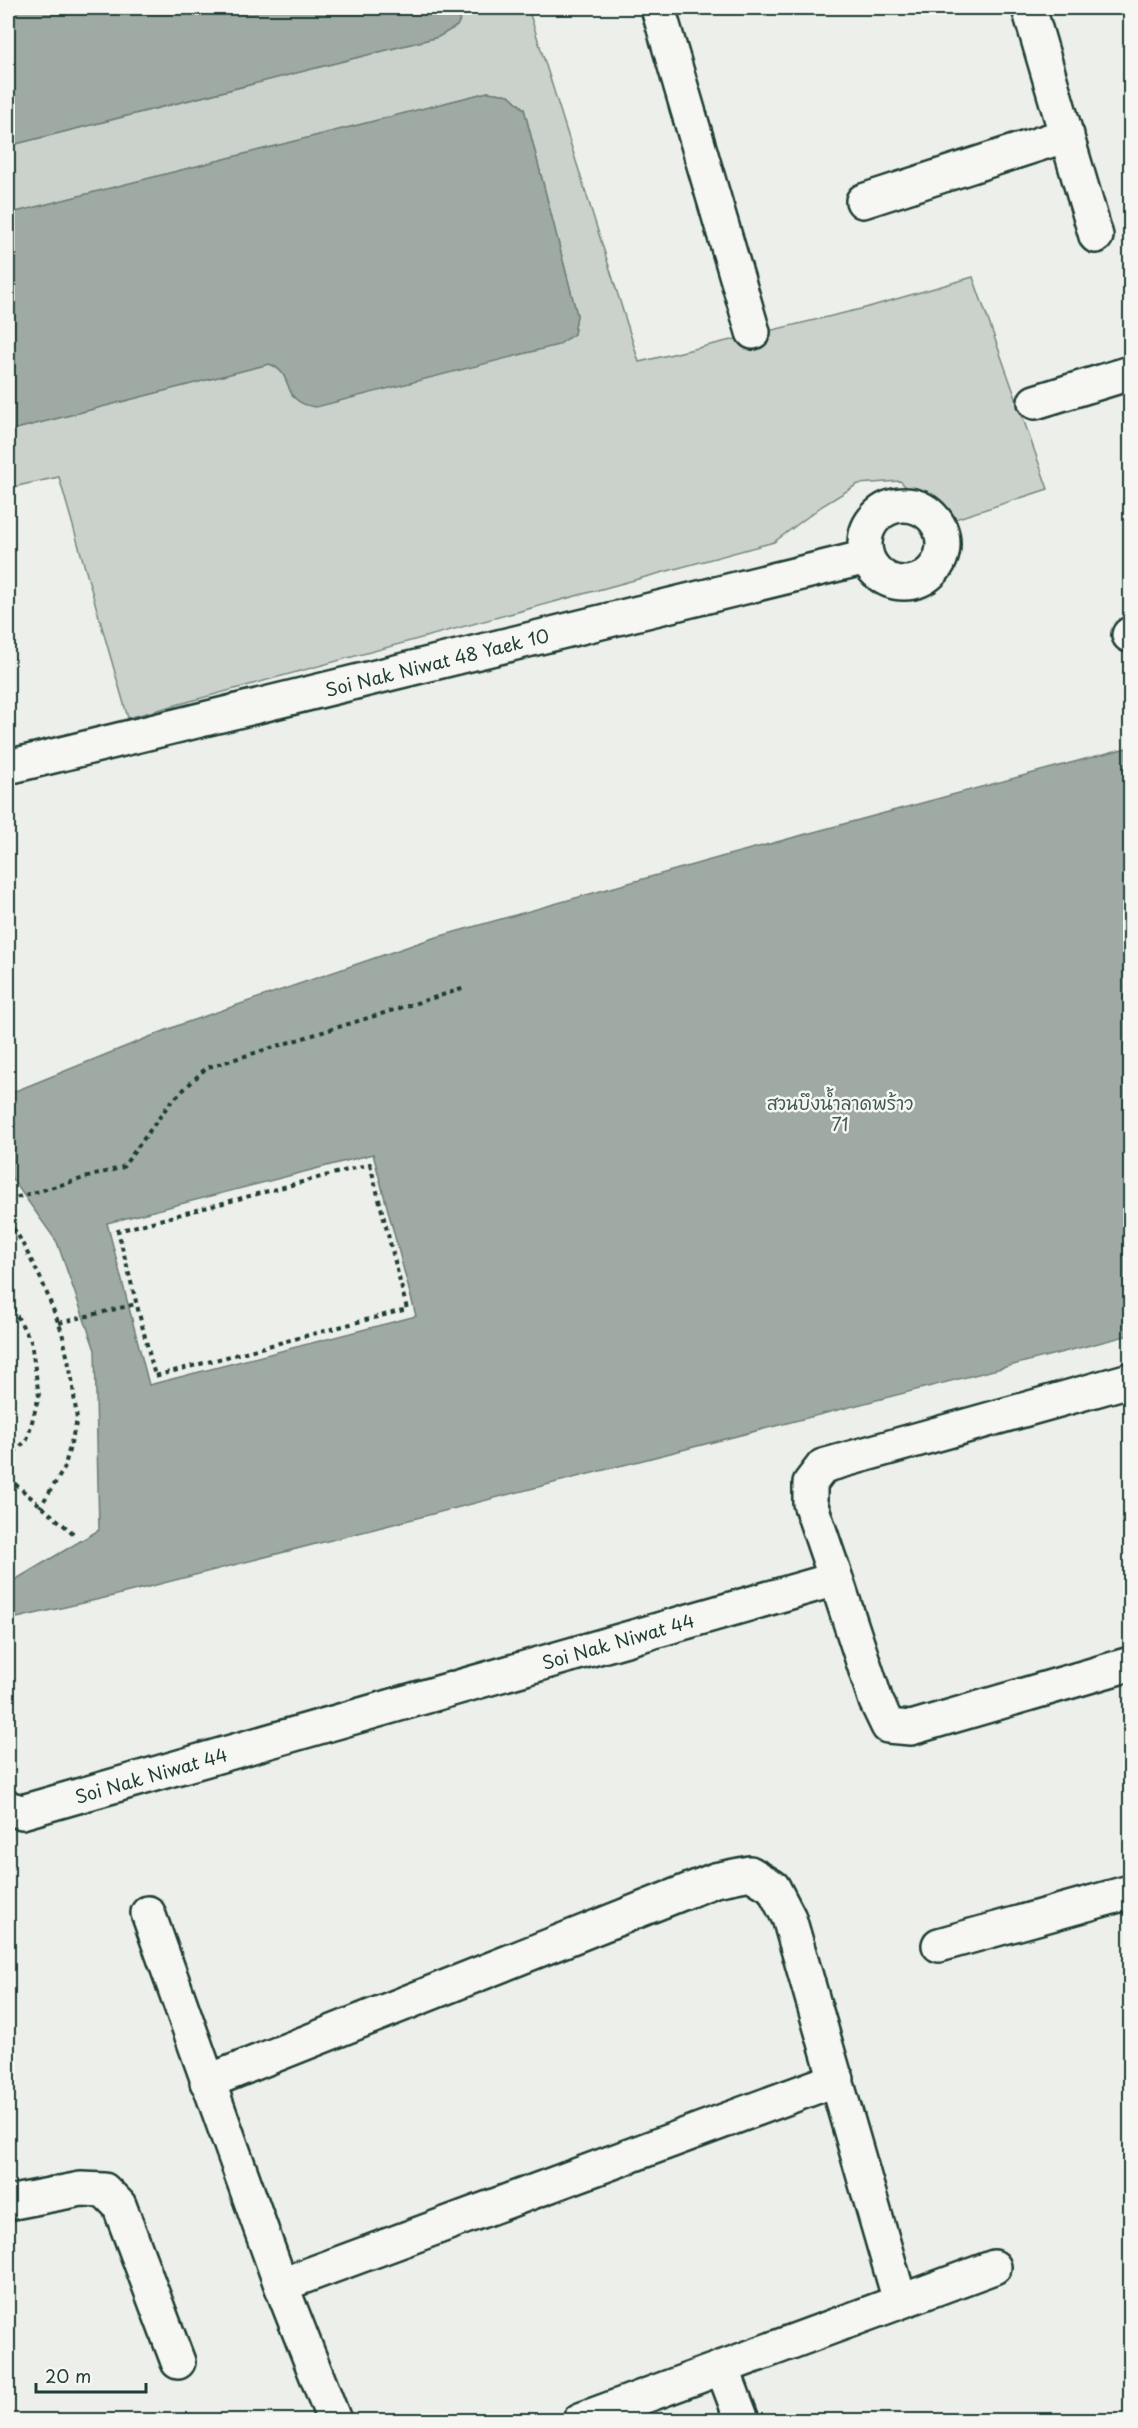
<svg xmlns="http://www.w3.org/2000/svg" width="1138" height="2428" font-family="'Playpen Sans','Playpen Sans Thai',sans-serif">
	<style>
		.green { fill: #cbd2cc; stroke: #758880; stroke-width: 1.5 }
		.water { fill: #9faaa4; stroke: #6c7e77; stroke-width: 1.5; fill-rule: evenodd }
		.lines { fill: none; stroke-linecap: round; stroke-linejoin: round }
		.minor-casing { stroke: #1f3d34; stroke-width: 38 }
		.path { stroke: #1f3d34; stroke-width: 4; stroke-dasharray: 4.5 4.5; stroke-linecap: butt }
		.minor { stroke: #f6f6f2; stroke-width: 33 }
		.labels { text-anchor: middle; dominant-baseline: central; stroke-width: 5; stroke-linejoin: round; paint-order: stroke }
		.street-label { font-size: 18px; fill: #1f3d34; stroke: #f6f6f2 }
		.park-label { font-size: 18px; fill: #415b52; stroke: #f6f6f2 }
	</style>
	<rect width="100%" height="100%" fill="#edefea"/>
	<filter id="ink" filterUnits="userSpaceOnUse"><feTurbulence type="fractalNoise" baseFrequency=".0167" numOctaves="2"/><feDisplacementMap in="SourceGraphic" scale="12" xChannelSelector="R" yChannelSelector="G"/><feConvolveMatrix kernelMatrix="1 2 1 2 8 2 1 2 1" color-interpolation-filters="sRGB"/></filter>
	<g filter="url(#ink)">
		<path class="green" d="M465,8H528L639,362L865,308L973,277L1048,489L943,523L900,481L858,484L822,506L774,542L128,718L59,477L8,488V431L269,364C285,369 287,383 293,397L574,334L577,315L524,109L509,95L488,92L8,214V146L438,37L457,26Z"/>
		<path class="water" d="M8,8H465L457,26L438,37L8,146Z
			M488,92L509,95L524,109L577,315L574,334L558,345L316,407C278,403 297,373 269,364L8,431V214Z
			M1130,747V1335L113,1596L8,1620V1584L99,1530L95,1350L57,1242L8,1173V1094L179,1025L430,939L721,857ZM373,1154L416,1316L149,1385L107,1223Z"/>
		<g class="lines">
			<defs>
				<path id="minor" d="M658,8L753,332
					M1029,8L1096,236
					M863,201L1067,135
					M1035,402L1130,373
					M865 544a39 39 0 1 1 78 0a39 39 0 1 1-78 0Z
					M1129,635L1130,634
					M8,767L867,557
					M836,1579L810,1503V1483L823,1466L1130,1380
					M8,1808L22,1812L836,1579L876,1701L888,1726L911,1728L1130,1664
					M148,1913L281,2285L334,2420
					M939,1945L1130,1892
					M207,2082L715,1880L750,1873L773,1887L789,1918L900,2301
					M8,2203L81,2189L104,2190L119,2205L178,2362
					M281,2285L837,2079
					M722,2367L742,2420
					M580,2420L994,2267"/>
			</defs>
			<use href="#minor" class="minor-casing"/>
			<path class="path" d="M370,1164L407,1309L155,1376L118,1231Z
				M8,1200L123,1167L170,1103L206,1068L465,988
				M8,1221L18,1235L42,1281L62,1332L72,1379L77,1420L64,1469L40,1507
				M8,1300L31,1341L39,1396L27,1440L8,1458
				M59,1323L136,1304
				M8,1478L74,1534"/>
			<use href="#minor" class="minor"/>
		</g>
	</g>
	<g class="labels">
		<g class="street-label">
			<text transform="translate(437 662) rotate(-14)">Soi Nak Niwat 48 Yaek 10</text>
			<text transform="translate(618 1641) rotate(-16)">Soi Nak Niwat 44</text>
			<text transform="translate(151 1775) rotate(-16)">Soi Nak Niwat 44</text>
		</g>
		<g class="park-label">
			<text x="840" y="1102">สวนบึงน้ำลาดพร้าว<tspan x="840" dy="21">71</tspan></text>
		</g>
	</g>
	<rect width="1138" height="2428" fill="none" stroke="#f6f6f2" stroke-width="30"/>
	<rect x="15" y="15" width="1108" height="2398" fill="none" stroke="#1f3d34" stroke-width="2" filter="url(#ink)"/>
	<path d="M36 2383v9h110v-9" fill="none" stroke="#1f3d34" stroke-width="3"/>
	<text x="45" y="2383" font-size="18" fill="#1f3d34" stroke="#f6f6f2" stroke-width="4.5" paint-order="stroke">20 m</text>
</svg>
